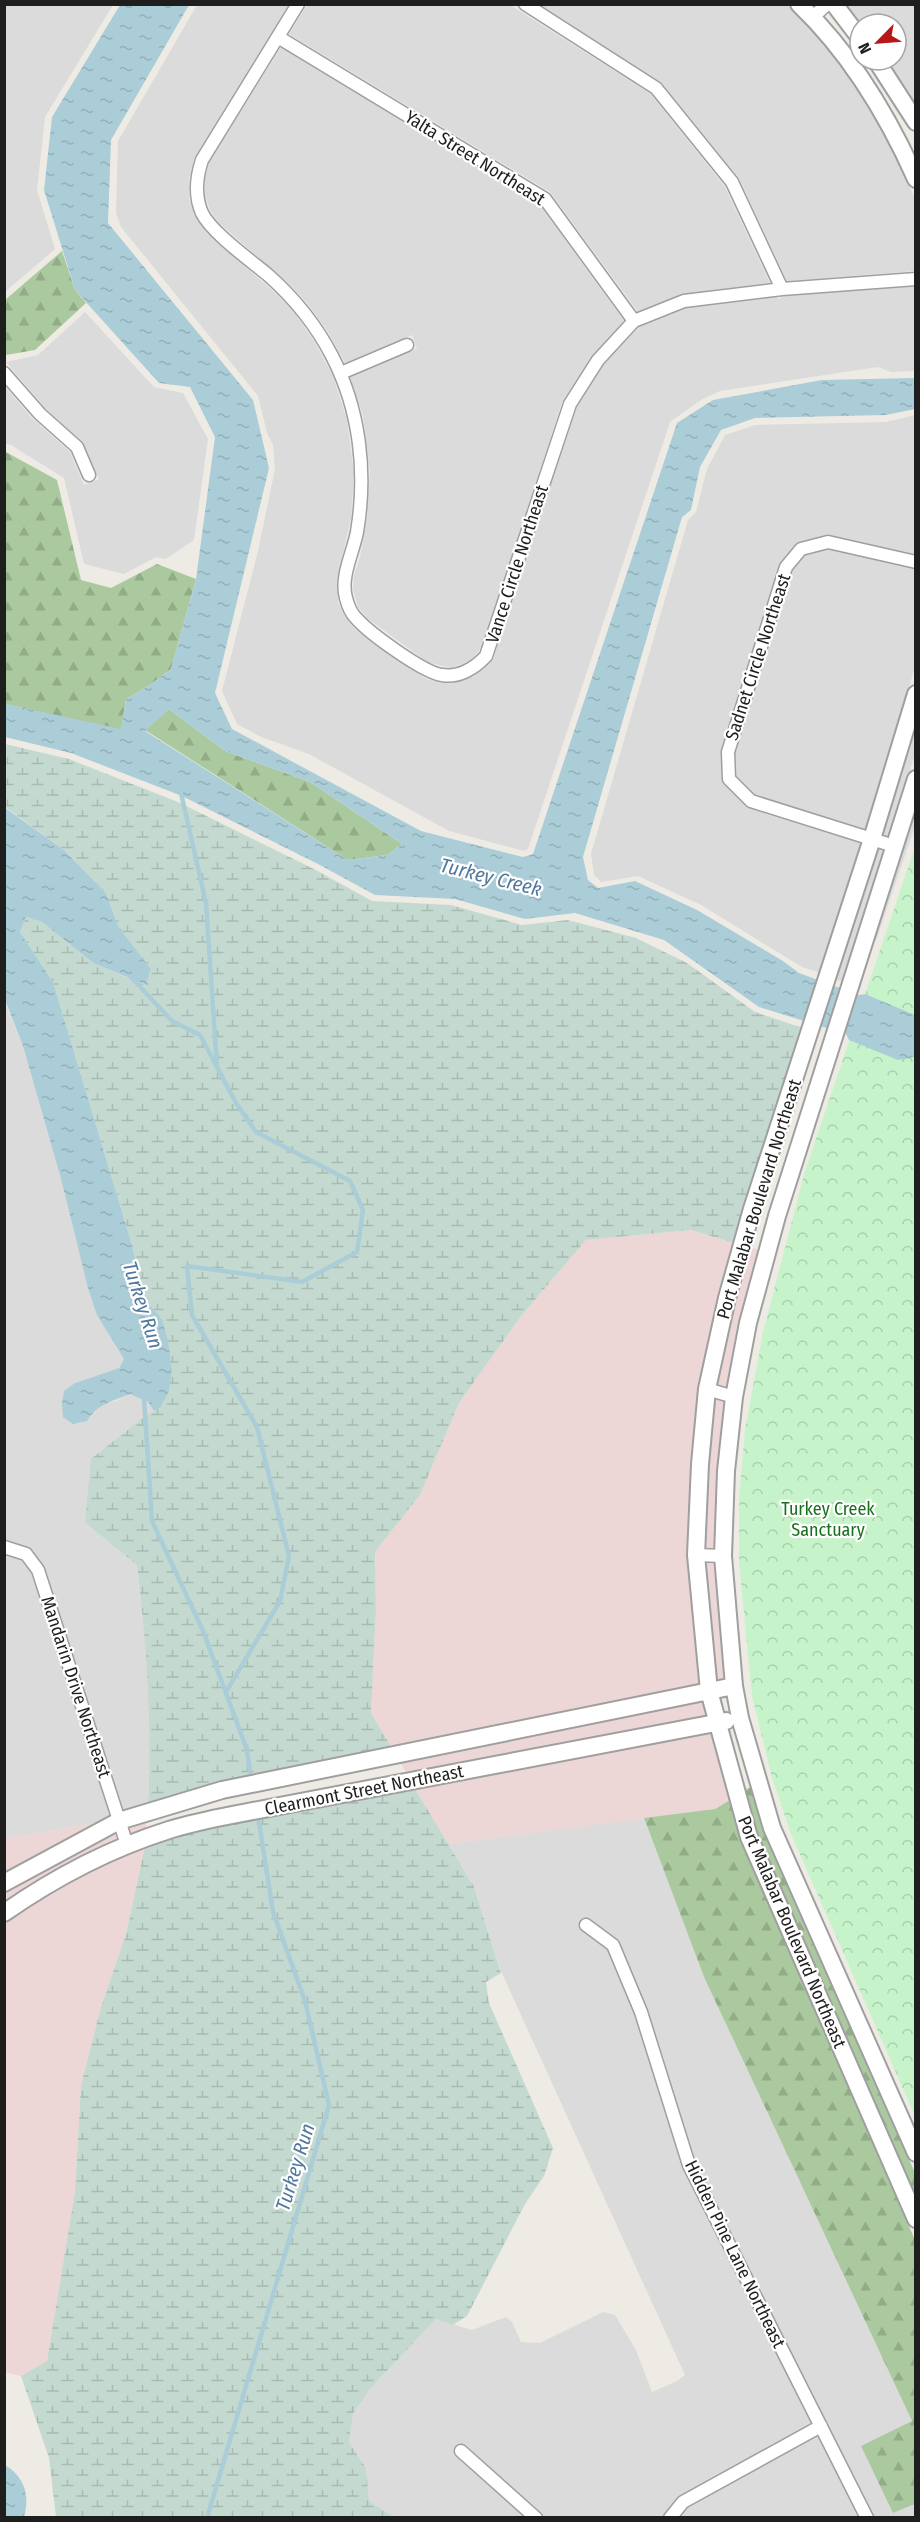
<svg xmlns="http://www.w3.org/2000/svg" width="920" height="2522" font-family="'Fira Sans Condensed',sans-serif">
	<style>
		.residential { fill: #dcdbdb }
		.commercial { fill: #edd7d6 }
		.forest { fill: url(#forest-firs) }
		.wetland { fill: url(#wetland-marsh) }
		.park { fill: url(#park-crowns) }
		.water { fill: url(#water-ripples); fill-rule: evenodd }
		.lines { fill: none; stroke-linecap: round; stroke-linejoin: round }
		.stream { stroke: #abcdd7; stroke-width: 4.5 }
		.minor-casing { stroke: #9f9f9f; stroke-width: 15 }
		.tertiary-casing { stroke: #9f9f9f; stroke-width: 20 }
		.minor { stroke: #fff; stroke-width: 12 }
		.tertiary { stroke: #fff; stroke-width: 16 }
		.labels { text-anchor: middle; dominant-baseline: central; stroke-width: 4.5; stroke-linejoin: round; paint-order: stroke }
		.street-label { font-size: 18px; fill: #1e1e1e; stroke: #fff }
		.park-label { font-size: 18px; fill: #18701e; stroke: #fff }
		.water-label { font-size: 20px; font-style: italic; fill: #52789c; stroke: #fff }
	</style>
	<defs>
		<pattern id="forest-firs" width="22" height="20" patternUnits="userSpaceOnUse" patternTransform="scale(1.5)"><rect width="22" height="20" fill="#abc99f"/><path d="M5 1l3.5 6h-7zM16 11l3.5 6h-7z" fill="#93ac88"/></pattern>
		<pattern id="wetland-marsh" width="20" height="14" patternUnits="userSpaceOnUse" patternTransform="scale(1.5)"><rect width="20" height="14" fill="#c4dad0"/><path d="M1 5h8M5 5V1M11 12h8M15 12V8" fill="none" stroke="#a8bbb2"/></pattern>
		<pattern id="park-crowns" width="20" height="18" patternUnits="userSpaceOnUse" patternTransform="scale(1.5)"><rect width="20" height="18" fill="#c7f3ca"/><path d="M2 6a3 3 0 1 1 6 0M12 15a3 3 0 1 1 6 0" fill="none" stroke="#aad0ad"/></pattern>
		<pattern id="water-ripples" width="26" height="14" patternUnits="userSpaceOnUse" patternTransform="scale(1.5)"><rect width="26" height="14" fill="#abcdd7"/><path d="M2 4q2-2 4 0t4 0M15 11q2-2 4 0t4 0" fill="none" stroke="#93b0b8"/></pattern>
	</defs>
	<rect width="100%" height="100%" fill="#eeebe5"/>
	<path class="residential" d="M8,4L113,5L45,117L37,190L55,249L5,292L4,9Z
		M197,5H289L194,159L189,179V199L195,216L206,232L281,298L294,312L314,341L333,376L347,420L354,474L351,519L337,579L338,602L344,614L354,628L426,679L441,683L463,680L474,676L493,659L577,406L605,363L639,327L686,308L777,297L778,299L784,296L915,286V371L891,372L878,367L720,391L701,400L670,422L528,849L524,851L449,831L309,754L261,737L237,724L222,691L258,551L275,469L273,445L267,433L258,396L121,227L116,213L118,141Z
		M307,5H510L650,93L725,187L770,283L684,294L638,312L550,192L289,34Z
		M539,5H787L806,22L846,73L891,144L915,199V271L787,281L739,178L662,83Z
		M844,5H915V107L886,60H896V24L860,25Z
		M281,47L539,204L624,321L592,356L562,402L483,645L472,660L451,668L427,662L367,618L358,607L353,590L354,575L360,557L367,519L370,472L363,416L350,377L417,348L412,335L345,363L328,332L307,303L293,288L218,222L210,210L205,195V179L209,162Z
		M85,312L154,387L183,393L208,439L194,540L166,559L156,557L124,574L84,564L64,478L11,445L5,444V387L33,419L70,452L84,485L99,479L82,442L46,409L6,362L38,355Z
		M915,415V667L864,837L820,973L802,967L701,905L638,876L601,882L594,875L591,854L688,520L696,512L707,469L725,435L755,425L886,422Z
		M915,721V754L843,982L835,979Z
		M915,804V826L877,938L873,944L860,989L857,988Z
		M4,1000L23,1046L61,1179L76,1240L112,1338L124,1359L119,1368L75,1383L93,1411L104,1403L116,1401L130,1394L148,1402L154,1411L124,1432L85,1523L137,1565L148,1651L151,1743L148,1804L101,1822L5,1839Z
		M644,1818L704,1977L912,2421L893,2513L915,2504V2517H394L369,2502L366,2468L349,2442L353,2414L370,2389L436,2319L472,2330L506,2317L512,2322L521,2342L540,2343L603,2312L615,2315L636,2350L652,2392L677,2381L685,2375L500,1969L474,1887L448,1844Z"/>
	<path class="commercial" d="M691,1230L734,1243L719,1297L700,1389L688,1556L700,1686L392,1748L371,1713L376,1610L375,1552L420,1495L459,1403L522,1315L586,1240Z
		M749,1247L760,1250L726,1397L718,1471L715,1558L726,1680L716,1682L704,1554L708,1464L715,1390L734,1299Z
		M702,1700L706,1717L407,1774L400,1762Z
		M710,1731L730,1800L715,1809L448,1844L414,1787Z
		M147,1820L146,1830L5,1904L4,1892L11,1887L122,1828Z
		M101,1822L52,1847L5,1875V1839Z
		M145,1846L126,1934L101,2007L81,2085L75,2191L47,2361L21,2376L4,2372V1922L67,1884Z"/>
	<path class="forest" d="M62,251L75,290L86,303L35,350L6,355L5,300Z
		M4,451L57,480L81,580L111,588L157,564L196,579L171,669L150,685L126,699L121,730L5,704Z
		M169,709L225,751L310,782L402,844L387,855L348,860L145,730Z
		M752,1786L765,1831L915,2173V2200L756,1834L744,1791Z
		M730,1800L741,1840L915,2240V2504L893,2513L861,2446L912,2421L704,1977L644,1818L715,1809Z"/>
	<path class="wetland" d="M5,744L69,759L178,802L314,869L372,901L451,905L522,925L568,920L636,938L687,963L755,1012L803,1028L734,1243L691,1230L586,1240L522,1315L459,1403L420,1495L375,1552L376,1610L371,1713L392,1748L148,1804C152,1721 147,1647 137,1565L85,1523L91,1459L146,1415L160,1408L162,1319L145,1301L132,1245L53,982L20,932L26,917L42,922L93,963L145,985L151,969L118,926L106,893L64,850L5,807Z
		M414,1787L474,1887L501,1973L486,1982L489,2003L553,2148L544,2176L525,2204L467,2316L453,2325L436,2319L370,2389L353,2414L349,2442L366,2468L369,2501L394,2517H56L49,2458L21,2376L47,2361L75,2191L81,2085L101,2007L126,1934L145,1846C231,1816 325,1804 414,1787Z"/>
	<path class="park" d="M915,847V2116L791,1834L772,1778L752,1696L739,1562V1498L745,1430L763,1332L805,1171Z"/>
	<path class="water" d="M120,5H189L111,140L108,223L253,400L269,468L215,693L232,729L421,831L523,857L533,854L677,423L713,400L822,380L915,378V409L886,415L755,418L721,430L700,467L691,510L682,517L583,857L588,880L598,888L635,881L697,910L783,961L799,973L859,995L865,994L915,1015V1057L898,1060L849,1040L846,1034L759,1007L664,940L575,913L525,919L455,899L375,895L318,864L182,796L71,753L5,737V704L121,729L126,699L150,685L171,669L196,579L215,437L190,387L159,383L75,290L44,190L52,117ZM169,709L225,751L310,782L402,844L387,855L348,860L145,731Z
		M4,807L64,850L106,893L118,926L151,969L146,985L93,963L42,922L26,917L20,932L53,982L132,1245L145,1300L162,1319L168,1341L172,1370L169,1391L160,1408L154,1411L148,1402L130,1394C112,1402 98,1403 87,1421L73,1424L63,1417L62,1403L64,1391L75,1383L119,1368L124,1359L97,1315L88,1288L61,1179L23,1046L5,1000Z
		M5,2465C25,2477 30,2496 24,2517H5Z"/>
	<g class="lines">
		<path class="stream" d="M181,793L206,903L217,1067L236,1103L256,1132L350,1181L363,1210L357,1252L302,1282L187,1266L192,1315L257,1427L289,1556L280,1601L226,1692
			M130,976L172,1021L200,1035L216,1065
			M144,1398L152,1521L203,1631L247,1750L250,1772
			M207,2518L329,2105L305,2001L273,1912L259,1822"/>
		<defs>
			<path id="minor" d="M298,4L202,160C196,178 194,195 202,213C211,232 250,260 268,275C294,298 316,325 332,356C360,410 367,472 357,532C353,553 340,577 346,598C348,606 351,613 356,618C369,633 424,673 442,675C459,678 475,668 486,656L570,404L598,360L634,321L684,301L782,289L916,279
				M525,4L656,88L732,182L782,289
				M812,18L827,4
				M278,37L545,199L634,321
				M4,373L40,414L77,447L89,475
				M341,373L407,345
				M894,846L751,801L729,779L728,752L786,567L801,549L828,542L916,562
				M707,1389L734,1397
				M4,1547L26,1554L38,1570L127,1845
				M696,1555L723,1556
				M586,1925L613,1945L641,2012L689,2165L867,2518
				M461,2451L536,2518
				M670,2518L683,2502L821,2426"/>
			<path id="tertiary" d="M799,4C849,52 888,116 916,179
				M834,4L860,38
				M876,60L916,122
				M916,694L872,839L752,1209L727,1298L707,1389L700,1464L696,1555L709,1691L749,1837L916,2219
				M916,779L777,1216L748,1323L734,1397L726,1471L723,1556L734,1686L740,1718L772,1828L916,2153
				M4,1883L119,1821L222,1790L734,1686
				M4,1913C54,1878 112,1848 169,1830C188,1824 208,1820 227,1816L726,1721"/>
		</defs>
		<use href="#minor" class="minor-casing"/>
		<use href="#tertiary" class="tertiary-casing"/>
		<use href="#minor" class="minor"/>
		<use href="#tertiary" class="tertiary"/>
	</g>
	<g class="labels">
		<g class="street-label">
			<text transform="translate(475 158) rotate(32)">Yalta Street Northeast</text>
			<text transform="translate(517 564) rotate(-72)">Vance Circle Northeast</text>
			<text transform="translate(758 657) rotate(-72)">Sadnet Circle Northeast</text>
			<text transform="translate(759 1199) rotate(-73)">Port Malabar Boulevard Northeast</text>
			<text transform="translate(76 1687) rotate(72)">Mandarin Drive Northeast</text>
			<text transform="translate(364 1790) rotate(-11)">Clearmont Street Northeast</text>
			<text transform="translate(792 1932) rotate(67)">Port Malabar Boulevard Northeast</text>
			<text transform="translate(735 2254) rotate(64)">Hidden Pine Lane Northeast</text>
		</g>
		<g class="park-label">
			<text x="828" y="1509">Turkey Creek<tspan x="828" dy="21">Sanctuary</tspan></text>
		</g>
		<g class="water-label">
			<text transform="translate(491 877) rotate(14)">Turkey Creek</text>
			<text transform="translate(143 1305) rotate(72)">Turkey Run</text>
			<text transform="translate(295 2167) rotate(-73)">Turkey Run</text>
		</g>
	</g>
	<rect width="920" height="2522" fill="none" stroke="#1e1e1e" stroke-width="12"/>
	<g transform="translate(878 42) rotate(245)"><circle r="28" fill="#ffffff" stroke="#a5a5a5" stroke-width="1.5"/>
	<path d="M0-4.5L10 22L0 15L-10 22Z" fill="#b61718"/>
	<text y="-9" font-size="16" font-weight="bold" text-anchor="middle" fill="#1e1e1e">N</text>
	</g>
</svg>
